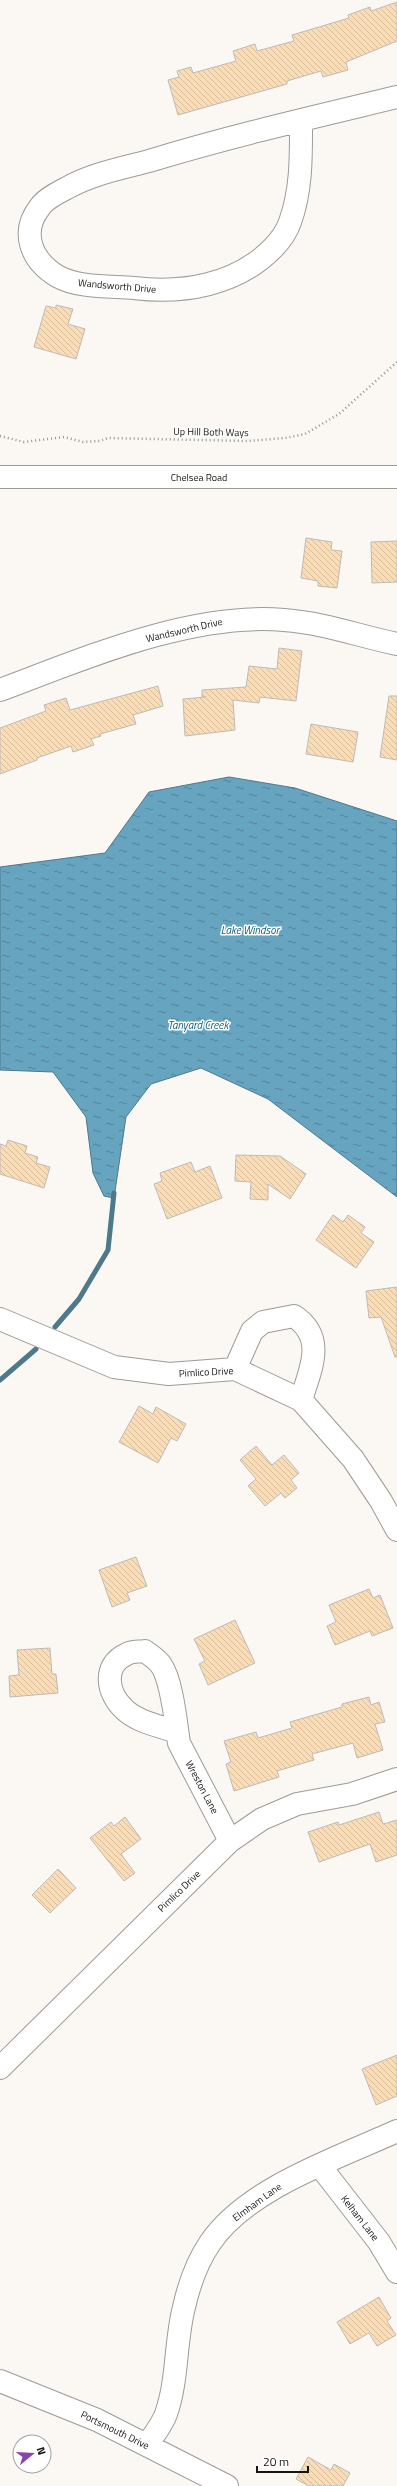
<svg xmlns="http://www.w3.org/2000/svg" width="397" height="2486" font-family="'Titillium Web',sans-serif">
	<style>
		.water { fill: url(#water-ripples); stroke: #4e798b }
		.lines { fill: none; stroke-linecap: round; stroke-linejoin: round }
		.stream { stroke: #4e798b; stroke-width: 5 }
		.building { fill: url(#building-back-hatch); stroke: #bebbb7 }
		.minor-casing { stroke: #9e9b97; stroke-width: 24 }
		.path { stroke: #979491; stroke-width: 2.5; stroke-dasharray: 1 3; stroke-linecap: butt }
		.minor { stroke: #fff; stroke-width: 22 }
		.labels { text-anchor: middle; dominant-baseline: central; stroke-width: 3; stroke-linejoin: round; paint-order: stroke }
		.street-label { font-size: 10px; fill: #161513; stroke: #fff }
		.water-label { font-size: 11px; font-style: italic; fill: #0b5e7a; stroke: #fff }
	</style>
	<defs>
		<pattern id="water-ripples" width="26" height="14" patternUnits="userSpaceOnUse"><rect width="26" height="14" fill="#66a4bf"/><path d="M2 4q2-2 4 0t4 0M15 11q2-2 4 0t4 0" fill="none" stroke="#53849a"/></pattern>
		<pattern id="building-back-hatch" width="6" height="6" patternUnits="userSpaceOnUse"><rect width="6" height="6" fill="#faddb6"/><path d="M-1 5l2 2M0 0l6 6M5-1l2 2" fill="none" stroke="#d6bd9c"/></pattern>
	</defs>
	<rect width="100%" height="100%" fill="#fbf7f3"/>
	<path class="water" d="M229,777L295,788L397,821V1197L268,1099L201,1068L151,1084L126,1117L114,1198L104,1196L93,1173L86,1117L53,1072L0,1070V867L105,853L149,792Z"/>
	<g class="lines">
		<path class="stream" d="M55,1327L79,1299L108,1250L114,1193
			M0,1380L36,1349"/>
	</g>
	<path class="building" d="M397,2V41L346,62L348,70L323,77L321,71L287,81V84L178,115L168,80L179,77L177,71L191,67L193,73L236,61L233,51L255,44L257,51L294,41L292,35L349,18L348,15L370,7L371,11Z
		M56,305L73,309L68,324L85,329L76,359L34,347L46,306L56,308Z
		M306,538L332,542L331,550L342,551L337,588L318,586V581L301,578Z
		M397,541V582L372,583L371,542Z
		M279,648L302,651L296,701L260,697L259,703L233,700L235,730L185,736L183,699L206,697H202V690L246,687L249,666L277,669Z
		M158,686L163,706L133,715L136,724L100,734L101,736L91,739L94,745L73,752L71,746L37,758V760L0,774V728L46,711L44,705L66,698L70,710Z
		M389,696H397V760L380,757Z
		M311,724L358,732L353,762L306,754Z
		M8,1140L27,1146L25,1153L38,1157L36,1163L50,1167L44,1188L0,1174V1144L6,1146Z
		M236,1155L280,1156L306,1174L290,1199L268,1184V1200L250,1199L251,1182L235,1181Z
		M191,1162L195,1172L210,1166L222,1198L167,1219L154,1184L162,1181L160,1173Z
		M333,1215L343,1222L348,1215L365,1227L361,1233L374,1242L356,1268L316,1240Z
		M397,1287V1357H395L381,1317L369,1318L366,1291Z
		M139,1406L153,1414L156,1407L186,1424L177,1441L171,1438L158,1463L119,1442Z
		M256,1446L272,1465L284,1455L299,1473L291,1480L297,1488L285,1498L281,1493L265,1506L248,1486L256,1479L240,1460Z
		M136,1557L147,1586L127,1593L130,1600L112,1607L99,1570Z
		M369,1589L373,1598L380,1595L393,1628L372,1636L370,1631L335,1645L327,1626L336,1622L329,1605Z
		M235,1620L255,1663L208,1685L199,1664L205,1661L194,1639Z
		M50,1648L52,1674H56L58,1693L10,1697L9,1676L19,1675L17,1650Z
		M369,1697L371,1705L379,1702L385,1722L375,1724L383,1750L357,1758L353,1743L312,1754L314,1760L277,1771L279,1777L234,1791L226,1764L231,1762L224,1741L256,1732L258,1738L292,1728L290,1722L342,1707V1704Z
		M379,1812L383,1824L397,1820V1855L376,1862L370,1844L319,1862L308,1832L338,1822L339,1825Z
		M125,1817L141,1839L121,1854L135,1873L124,1881L90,1838L111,1822L114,1826Z
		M58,1869L76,1888L50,1913L32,1895Z
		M397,2055V2096L376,2105L362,2069Z
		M379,2297L391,2318L387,2321L396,2335L377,2346L369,2333L350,2344L337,2322Z
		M308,2457L331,2470L334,2464L350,2473L343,2486H309L296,2479Z"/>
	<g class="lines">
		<defs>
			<path id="minor" d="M301,120C301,154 302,189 290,222C287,231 279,242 272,249C236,285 183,294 134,288C110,286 78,288 57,276C31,260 20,232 40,207C45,199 59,192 67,188C91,174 123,168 149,161C231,136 314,117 397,97
				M0,477H397
				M0,690C86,658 191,612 284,620C324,623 359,636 397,644
				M0,1319L114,1367L169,1374L235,1369L301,1400L353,1459L381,1501L397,1530
				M235,1369L252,1331L263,1322L294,1316C327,1338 310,1370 301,1400
				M177,1732C160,1726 137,1722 124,1709C107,1693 102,1665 127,1654C131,1651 139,1652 145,1651C150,1655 158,1660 161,1665C172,1680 176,1724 179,1743L230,1841
				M0,2068L230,1841L262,1819L297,1804L352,1794L397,1779
				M320,2166L379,2242L397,2272
				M0,2381L97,2420L227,2486
				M147,2445C153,2436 162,2425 166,2414C178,2380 175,2342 184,2307C189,2285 197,2262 210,2243C247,2188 338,2158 397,2131"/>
		</defs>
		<use href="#minor" class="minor-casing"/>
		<path class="path" d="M0,436L24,442L64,437L83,442L100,441L108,438L248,441L285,438L305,434L339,414L397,362"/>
		<use href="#minor" class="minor"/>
	</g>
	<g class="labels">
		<g class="street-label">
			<text transform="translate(117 286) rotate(5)">Wandsworth Drive</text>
			<text transform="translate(211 432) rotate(1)">Up Hill Both Ways</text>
			<text x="199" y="477">Chelsea Road</text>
			<text transform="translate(184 630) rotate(-13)">Wandsworth Drive</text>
			<text transform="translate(206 1372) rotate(-3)">Pimlico Drive</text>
			<text transform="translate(202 1787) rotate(62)">Wreston Lane</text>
			<text transform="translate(179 1891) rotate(-44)">Pimlico Drive</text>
			<text transform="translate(257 2202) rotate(-36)">Elmham Lane</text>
			<text transform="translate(360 2218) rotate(52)">Kelham Lane</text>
			<text transform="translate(115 2430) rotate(26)">Portsmouth Drive</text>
		</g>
		<g class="water-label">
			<text x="250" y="930">Lake Windsor</text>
			<text x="198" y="1025">Tanyard Creek</text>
		</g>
	</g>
	<g transform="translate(32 2454) rotate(72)"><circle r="19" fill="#ffffff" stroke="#a2a1a1"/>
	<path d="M0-3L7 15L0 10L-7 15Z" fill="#8f40b0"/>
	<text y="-6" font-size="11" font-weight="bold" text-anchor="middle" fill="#161513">N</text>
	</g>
	<path d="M257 2466v6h51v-6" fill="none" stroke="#161513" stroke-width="2"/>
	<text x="263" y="2466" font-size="12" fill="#161513" stroke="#ffffff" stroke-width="3" paint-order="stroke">20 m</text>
</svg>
